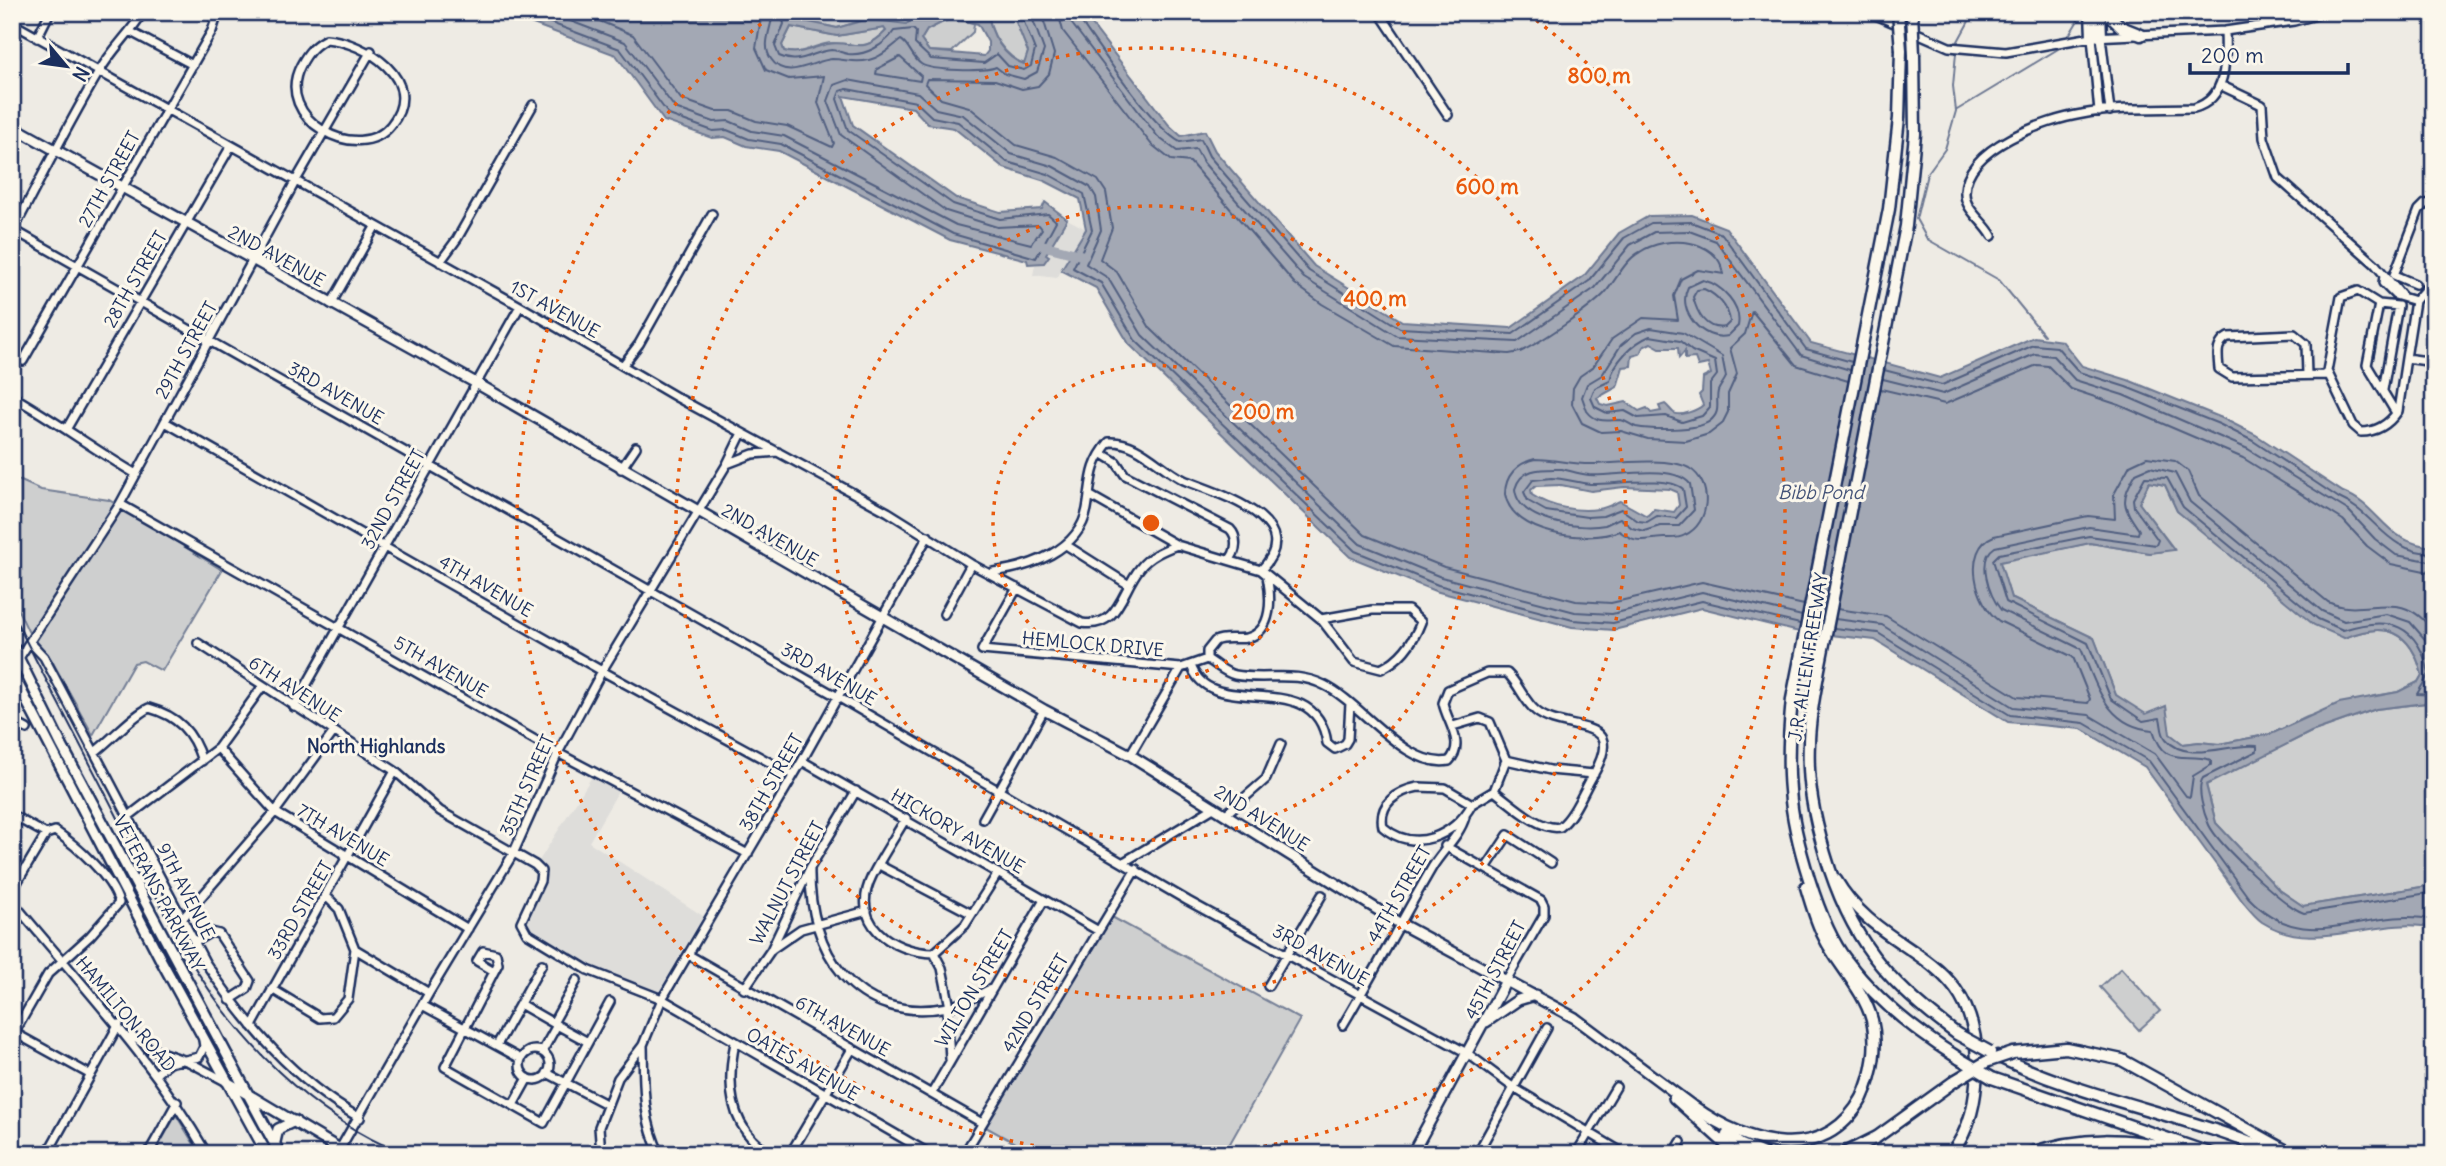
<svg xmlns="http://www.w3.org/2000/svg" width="2446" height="1166" font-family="Delius,sans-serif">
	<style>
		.built { fill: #deddda }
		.green { fill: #cecfcf; stroke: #747f96; stroke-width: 2 }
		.water { fill: #a3a8b4; stroke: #6d7892; stroke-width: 2; fill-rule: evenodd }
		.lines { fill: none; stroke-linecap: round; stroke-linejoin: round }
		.shore { stroke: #515f80; stroke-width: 2 }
		.stream { stroke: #6d7892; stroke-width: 2 }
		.river { stroke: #a3a8b4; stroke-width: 10 }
		.minor-casing { stroke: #1b2f5e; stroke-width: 12 }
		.major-casing { stroke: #1b2f5e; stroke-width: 14 }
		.highway-casing { stroke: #1b2f5e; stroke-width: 15 }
		.minor { stroke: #fbf7ec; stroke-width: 7 }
		.major { stroke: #fbf7ec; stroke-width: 9 }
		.highway { stroke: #fbf7ec; stroke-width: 10 }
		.rail { stroke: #1b2f5e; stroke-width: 2 }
		.highway-bridge-casing { stroke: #1b2f5e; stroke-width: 15; stroke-linecap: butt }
		.highway-bridge { stroke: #fbf7ec; stroke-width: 10 }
		.ring { fill: none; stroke: #e8590c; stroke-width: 3.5; stroke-dasharray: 3.5 7 }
		.labels { text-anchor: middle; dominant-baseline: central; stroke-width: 6; stroke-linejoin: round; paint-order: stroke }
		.street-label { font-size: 18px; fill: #1b2f5e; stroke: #fbf7ec }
		.water-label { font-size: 19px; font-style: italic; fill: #445378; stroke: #fbf7ec }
		.neighbourhood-label { font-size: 19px; font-weight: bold; fill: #1b2f5e; stroke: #fbf7ec }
		.centre { fill: #e8590c; stroke: #fbf7ec; stroke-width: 3.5 }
		.ring-label { font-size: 21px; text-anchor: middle; font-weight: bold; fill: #e8590c; stroke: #fbf7ec; stroke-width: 6; stroke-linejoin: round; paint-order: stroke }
	</style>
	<rect width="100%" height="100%" fill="#eeebe4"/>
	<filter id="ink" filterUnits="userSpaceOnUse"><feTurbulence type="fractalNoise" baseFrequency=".0143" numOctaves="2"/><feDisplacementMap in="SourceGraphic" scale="14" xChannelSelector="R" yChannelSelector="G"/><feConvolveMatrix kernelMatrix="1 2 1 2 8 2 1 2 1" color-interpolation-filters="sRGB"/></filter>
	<g filter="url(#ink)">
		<path class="built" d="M1067,219L1086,229L1057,278L1033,275L1035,265L1045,263L1046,254Z
			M593,775L619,790L589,842L703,916L658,993L589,967L542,939L526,925L544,877L545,870L539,861Z"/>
		<path class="green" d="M788,12H925L906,25L868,19L837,28L788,17Z
			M989,12H1012L1028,52L1025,64C1006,58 988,33 989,12Z
			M951,18L974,23L973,32L952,52L929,51L921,40L927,30Z
			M791,27L837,36L884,28L886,31C866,52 857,44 834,43C816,42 803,57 784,51L782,45Z
			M12,477L41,490L109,500L222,570L162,671L143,661L134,663L93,735L51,659L28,631L12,597Z
			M2149,482L2165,485L2177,511L2344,638C2386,621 2411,630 2422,675L2418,682L2398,692L2375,696L2307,717L2271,734L2219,744L2199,742L2183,744L2116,695L2094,638L2011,598L1999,561L2090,543L2150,553L2174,549L2139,503Z
			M2434,702V885L2303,906L2278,889L2216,823L2206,784L2311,732L2376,709Z
			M1110,916L1300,1019L1224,1154H1035L984,1126Z
			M2121,968L2160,1011L2139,1030L2100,987Z
			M176,1115L200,1154H154Z"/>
		<path class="water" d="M501,12H788L789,18L837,28L868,19L906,24L925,12H989C988,33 1005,58 1024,64L1028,52L1012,12H1082L1169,125L1181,136L1205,131L1215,151L1314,266L1402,321L1511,328L1584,276L1619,233L1649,216L1692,215L1726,228L1811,343L1940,378L2034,337L2062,341L2082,366L2128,380L2222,418L2256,435L2343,492C2382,507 2383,543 2434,547V702L2376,709L2311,732L2206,785L2216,823L2278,889L2303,906L2434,885V928C2378,915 2315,956 2262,922C2255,917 2248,908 2243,902L2145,767L2081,729L2008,722L1875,640L1795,631L1702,608L1614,630L1572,627L1435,591L1350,557L1129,344L1096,288L1061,270L1086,229L1080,199L1045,181L1004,168L954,128L928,124L913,108L843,96L853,125L956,198L1000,212L1042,209L1045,202L1067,219L1046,254L1049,256L1044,263L1028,264L1027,260L950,240L779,151L746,146L725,137L712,138L664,121L616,55ZM951,18L978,24L988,42V51L984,56L929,51L921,40L927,30ZM791,27L837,36L884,28L886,31C861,57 851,39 828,44C812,47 801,56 784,51L782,45ZM1651,343L1660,348H1678L1679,358L1685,351V359L1695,358L1698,366L1708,364L1711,374L1703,378L1702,392L1699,395L1703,405C1698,410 1680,417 1674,413C1671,411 1669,407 1665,404L1659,406L1661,411L1651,413L1647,408L1639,411L1626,402L1608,406L1600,404L1597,398L1617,387L1623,367L1631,366L1632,356L1640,354L1643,347ZM2149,482L2165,485L2177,511L2314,625L2344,638C2386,621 2411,630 2422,675L2418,682L2398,692L2339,703L2271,734L2219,744L2199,742L2183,744L2170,734L2166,706L2146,714L2116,695L2094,638L2011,598L2000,562L2090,543L2150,553L2174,550L2139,503ZM1561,485L1591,491L1624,487L1670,489L1677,492L1679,505L1674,512L1654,509L1647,516L1620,501C1613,504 1606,508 1598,509C1577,512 1550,507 1532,495L1531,490L1536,486Z"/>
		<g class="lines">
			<path class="shore" d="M522,12L620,49L669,115L713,131L727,130L749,139L781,144L953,234L1036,258L1056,221L1048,214L1000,219L953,204L848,130L837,99L840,91L847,89L916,102L932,117L958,122L1007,162L1048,174L1084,194L1092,230L1073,268L1101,283L1135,340L1355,551L1438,585L1573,620L1613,623L1702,601L1800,624
				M547,12L625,42L675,108L714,122L729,121L752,131L784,136L956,225L1031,244L1042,229L1039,225L997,227L946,211L841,135L828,101L834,85L848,80L918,93L936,109L963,115L1011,154L1052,166L1090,187L1096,197L1101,230L1086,264L1108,278L1142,335L1360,544L1441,577L1575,612L1612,614L1702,592L1802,616
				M578,12L633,35L681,99L715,111H732L756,121L787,126L832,147L834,143L818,103L824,76L789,79L766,70L756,48L762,12
				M773,12C772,27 761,45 771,59C786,82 814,60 832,59C845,59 855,64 869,60C882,57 891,47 901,40C909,44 912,58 921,64C931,71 986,72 996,67L1005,74L1024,79L1037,72L1044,50L1030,12
				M781,12L784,24L775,46L779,56C800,66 812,51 832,50C837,50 842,53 848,54C865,56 885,45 894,31L913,29L916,32L915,44L931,59L984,63L997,54L1008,66L1024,70L1031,66L1035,50L1020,12
				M1041,12L1054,54L1049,74L1038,86L1022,89L995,80L927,79L925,84L941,99L969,107L1016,145L1057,157L1098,180L1106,192L1112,228L1100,259L1117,272L1150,328L1365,535L1444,567L1576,601L1611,603L1702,582L1804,605
				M1058,12L1063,31L1151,144L1171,160L1190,162L1295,284L1322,304L1394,346L1509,354L1520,352C1541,342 1590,309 1605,293C1616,280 1625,260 1640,252C1666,235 1717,237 1724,274L1698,270L1681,279L1674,296L1678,320L1643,318L1612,339L1593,367L1580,376L1573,388L1572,404L1582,423L1601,432L1621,431L1648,439L1686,441L1709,434L1722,424L1728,412V394L1737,374L1730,348L1745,334L1752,311L1796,365L1848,381
				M1069,12L1072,24L1158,137L1177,151L1196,149L1203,162L1304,278L1397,336L1517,342L1595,288L1630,245L1654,232L1689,231L1716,241L1801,355L1850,370
				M1077,12L1079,19C1099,47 1153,128 1180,142L1201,139L1209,156L1309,271L1400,328L1513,334L1589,281L1624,238L1651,223L1691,222L1722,234L1806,349L1852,362
				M900,57L921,76L920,81L876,74L877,69Z
				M1703,280C1722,285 1742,305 1738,326L1728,336C1703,342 1676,311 1688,287Z
				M1704,289C1717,295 1729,307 1730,322L1725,327C1706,331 1697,313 1693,297L1697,290Z
				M1651,328L1683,333L1722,356L1726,377C1724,382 1720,386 1718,391C1715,403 1722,411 1710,421C1697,431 1652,430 1636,427C1630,425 1627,421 1621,420C1607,420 1597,424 1587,411L1582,397L1587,384L1602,375L1621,345L1636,333Z
				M1650,336L1680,341L1692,351L1715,361L1717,375L1710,384V407L1702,416L1682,422L1666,416L1638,418L1625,411L1607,413L1595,407L1591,398L1595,388L1610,381C1613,362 1633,343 1650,336Z
				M1884,370L1942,385L2034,345L2057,347L2079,372L2126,387L2219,424L2253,441L2339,498C2377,514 2385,553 2434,553
				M1883,379L1943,394L2035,354L2053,356L2075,380L2123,395L2248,449L2349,511L2375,539L2396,555L2434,562
				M1881,389L1945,404L2037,365L2048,366L2071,389L2119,405L2243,458L2343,520L2367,546L2391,564L2434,573
				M1535,459C1555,459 1575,465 1593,464C1617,463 1669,457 1689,468C1714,483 1710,524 1685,535C1678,539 1671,538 1664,538C1642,539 1639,545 1619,531C1587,544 1512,535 1505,494C1505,476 1517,463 1535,459Z
				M1562,469C1571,471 1580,474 1589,475C1614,477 1673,463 1690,484L1694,510L1679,526H1660L1644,531L1632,528L1620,518C1615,520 1610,523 1605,525C1579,530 1518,522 1515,489C1521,467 1543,469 1562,469Z
				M1551,478C1564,478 1577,483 1590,484C1611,485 1668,475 1683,489L1686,507L1676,518L1657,516L1647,522L1638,521L1621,509L1603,516L1587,517L1546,511L1528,501L1524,492L1533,480Z
				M1837,609L1886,616L2017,697L2088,703L2090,699L2073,657L1999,621C1976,605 1961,549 1994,536L2088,516L2115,519L2114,494L2130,465L2147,457L2175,461L2188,471L2199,496L2328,602C2366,620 2399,583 2434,632
				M1835,619L1882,625L2013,707L2089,715L2155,754L2186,796L2190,797L2193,776L2211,765V760C2184,752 2165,769 2153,730C2106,727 2097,685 2081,649L2001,610C1989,595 1976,559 1995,547L2089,527L2138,534L2139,530C2122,505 2120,501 2136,473L2150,467L2175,473L2190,502L2322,611L2344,621L2386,614L2410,622L2430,645L2434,656
				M1834,628L1878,633L2010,715L2084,723L2149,761L2248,897C2308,961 2365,904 2434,920
				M2434,695L2417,694L2429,674C2418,624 2390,615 2343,630L2318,619L2183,507L2167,478L2145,477L2133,499L2134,507L2158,540L2156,545L2089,536L1999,554L1993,560L2006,602L2088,643L2111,699L2143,721L2160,718C2162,725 2161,734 2166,739C2187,765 2231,742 2257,746V751L2203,778C2196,788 2204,814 2209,825C2218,844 2285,907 2304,913L2434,892"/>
			<path class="stream" d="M2068,37L2083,12
				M1957,43L1974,12
				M1956,53L1953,86L1956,111L1945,149L1927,174L1916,219L1927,239L1999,280L2044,335
				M1957,110L2063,46"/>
			<path class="river" d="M1038,244L1084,256"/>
			<defs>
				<path id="minor" d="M1379,12L1448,115
					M1869,12L1949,47L2006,52L2092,37L2225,31L2294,21L2327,12
					M12,23L520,306L678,398L888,512L971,564L1082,623C1119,629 1121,591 1140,568C1149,556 1164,550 1177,545
					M131,32L193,65
					M2092,37L2099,112
					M2101,37L2110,111
					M37,38L50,12
					M326,39C365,42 427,80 391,125C359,166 272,119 301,65C308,52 313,46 326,39Z
					M2220,85L2262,105L2264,138L2278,178L2375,264L2402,296
					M12,229L838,697L1188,901L1467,1053L1514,1088L1625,1154
					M13,231C41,178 68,124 99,72C112,49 130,34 143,12
					M1992,236C1984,221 1964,210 1965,192C1966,147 2046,120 2082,114C2118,107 2158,109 2194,108C2228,99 2226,58 2225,31
					M440,262L457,239L533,105
					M2384,276L2383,283L2395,295L2415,301
					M2415,284L2394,275L2419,210L2425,204L2434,203
					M331,304L375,227
					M2379,304L2398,306L2383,390
					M2406,358L2415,301L2434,279
					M23,361L212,31L215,22L211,12
					M623,365L639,344L712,214
					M2307,375L2306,344L2294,334L2228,337C2215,344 2218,355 2219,369L2232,377L2328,375
					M12,396C56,421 93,449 136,474
					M2396,413L2367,365L2379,304L2358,291L2341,297L2327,371L2353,425L2361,432C2378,432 2389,424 2398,411L2406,358L2434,362
					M165,422L602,671L793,775
					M67,428L231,146
					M1101,453L1116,462L1125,475L1230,529C1238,537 1237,552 1229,560
					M727,464L753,454L778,452
					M621,469L636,447
					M1089,495L1177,545L1261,570L1321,619
					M120,504L558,753L748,854
					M1066,545L1129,585
					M993,572C1030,567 1079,551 1087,509C1092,481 1089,466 1109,442C1138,440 1159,468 1184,480C1215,493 1310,519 1261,570
					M1017,588L982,650L1181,668L1207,659
					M1372,610H1408L1421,622C1413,643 1401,659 1381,669L1354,662L1321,619Z
					M944,614L971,564
					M30,642L44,657L205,962C246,1024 294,1081 360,1118
					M198,643L395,771L440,811L535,865L541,871L540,881L521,922L527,933L588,970L662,999L930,1154
					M19,658L120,504L295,182L371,51
					M1207,659C1216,664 1225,673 1235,675C1266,681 1294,670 1324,685C1362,703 1405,769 1449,761C1466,744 1447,722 1443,703L1448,690L1487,673H1507C1519,684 1524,701 1536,711C1565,735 1630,713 1592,777C1583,792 1574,816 1560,827C1539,831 1511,803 1494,791
					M1207,659V651L1215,641C1225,636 1236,640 1247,638C1274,631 1271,596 1267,576
					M1191,665C1210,724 1316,664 1327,743L1335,749L1345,744L1348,739L1350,703
					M294,707L520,306
					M12,721L27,729
					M1453,726L1480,718L1490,722L1506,760L1494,791L1472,804
					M218,748L275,812L468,929
					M95,752C111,740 133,715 149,708C178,716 193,732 202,761
					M1130,755L1181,668
					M1506,760L1550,770L1594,774
					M802,761L1097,930
					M1418,787L1445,788L1472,804C1455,836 1414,854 1383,827C1378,804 1397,791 1418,787Z
					M1227,813L1266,779L1281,744
					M12,815L46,834L55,831C77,846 112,877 119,903L90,936L48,974L12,1037
					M129,816L218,748L262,687
					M906,818C895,837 882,856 872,876C849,923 891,952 934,953L965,925L998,873
					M983,819L1044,710
					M1445,846L1541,900L1544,906V915L1507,979
					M1124,862L1215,807
					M879,865L972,914
					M810,868C808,951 855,1025 948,1007C963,1004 979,994 993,988
					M1486,868L1508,835L1551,863
					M12,891L46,834
					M326,896L339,909L355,949L429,993
					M12,901C83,987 151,1057 207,1154
					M183,918L275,812L333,733
					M194,942L211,932L219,934L250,981L247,989L230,1000
					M772,949L801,929L867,911
					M934,953L942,968L950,1007L947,1009L950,1059
					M689,955L982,1123
					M494,971L477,961L483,951L496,954L498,964L445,1067L544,1123L610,1002
					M577,980L553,1023L588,1042
					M1268,986L1322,895
					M272,989L320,1018L333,1017L348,999L355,949
					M744,989L771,950L810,868L856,791
					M520,1004L553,1023
					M422,1005L521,1059
					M1343,1025C1374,973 1402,919 1433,866C1443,850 1460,835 1465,817
					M252,1026L395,771
					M13,1032L91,1075
					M132,1036L149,1048L189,1062L225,1081
					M735,1043C726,1085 729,1129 771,1154
					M497,1045L542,964
					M643,1045C644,1083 642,1119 660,1154
					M520 1065a15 15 0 1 1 30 0a15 15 0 1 1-30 0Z
					M542,1052L557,1025
					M185,1060L199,1057L204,1047L203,1040
					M157,1073L169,1063L182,1060
					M547,1073L606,1104
					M932,1093L1044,900
					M513,1105L528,1078
					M47,1154L119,1024
					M148,1154L177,1102
					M337,1154L429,993L513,854L558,753L602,671L727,464L742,433
					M601,1154L599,1127L618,1078L643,1045L662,999L802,761L928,536
					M790,1154L852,1049
					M964,1154L1136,869
					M1477,1154L1547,1028
					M1576,1154L1616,1087
					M1674,1154L1681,1142"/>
				<path id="major" d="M12,126L476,383L1044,710L1130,755L1399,923L1575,1018L1694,1107
					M12,645L62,746L280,1154
					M12,673L162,962L267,1154
					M1486,1022L1518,1000L1535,995
					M227,1082L348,1154
					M1674,1098L1736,1154
					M275,1142L278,1129L295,1121
					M1412,1154L1507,979"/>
				<path id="highway" d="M2091,12L2092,37
					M2100,12L2101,37
					M2106,12L2121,27L2141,35
					M1901,50L1899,118L1889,209L1792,699C1789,730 1787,759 1790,790C1793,835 1819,926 1847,961C1877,1001 1918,1033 1960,1059
					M1914,55L1915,134L1906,226L1819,669C1815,693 1809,719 1809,743C1807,782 1814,817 1825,854C1850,939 1886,982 1957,1034
					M1836,880C1883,961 1978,948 1977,1068C1976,1100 1971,1128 1951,1154
					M2013,1053L2066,1048L2122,1060L2292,1154
					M1997,1056C2087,1100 2187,1114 2277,1154
					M1992,1078L2212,1154
					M1694,1107C1748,1146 1824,1166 1862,1098C1873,1074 1878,1045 1872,1020C1864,990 1837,964 1824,937C1816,922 1811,903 1806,887
					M1727,1135L1741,1145L1763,1154
					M1843,1154L1877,1137L1956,1080
					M2027,1154C2084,1135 2126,1138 2184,1150"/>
			</defs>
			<use href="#minor" class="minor-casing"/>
			<use href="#major" class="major-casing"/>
			<use href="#highway" class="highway-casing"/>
			<use href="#minor" class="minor"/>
			<use href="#major" class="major"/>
			<use href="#highway" class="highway"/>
			<path class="rail" d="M12,613C47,683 84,751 119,820C141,864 161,910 186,953C235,1038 311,1117 404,1154"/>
			<defs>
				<path id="highway-bridge" d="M1898,12L1901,50
					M1912,12L1914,55
					M1957,1034L1990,1052
					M1960,1059L1992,1078
					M1956,1080L1986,1062L2013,1053"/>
			</defs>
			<use href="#highway-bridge" class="highway-bridge-casing"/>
			<use href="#highway-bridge" class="highway-bridge"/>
		</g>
	</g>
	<g class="ring">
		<circle cx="1151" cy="523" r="158"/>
		<circle cx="1151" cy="523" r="317"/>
		<circle cx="1151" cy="523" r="475"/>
		<path d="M1096 1154A633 633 0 0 1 774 14M1528 14A633 633 0 0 1 1206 1154"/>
	</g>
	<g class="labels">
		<g class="street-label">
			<text transform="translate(109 179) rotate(-61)">27TH STREET</text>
			<text transform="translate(277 256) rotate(29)">2ND AVENUE</text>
			<text transform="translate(135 279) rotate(-60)">28TH STREET</text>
			<text transform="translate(555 309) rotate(29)">1ST AVENUE</text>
			<text transform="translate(186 350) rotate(-61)">29TH STREET</text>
			<text transform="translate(336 393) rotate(30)">3RD AVENUE</text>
			<text transform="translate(393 499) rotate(-61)">32ND STREET</text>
			<text transform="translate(770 535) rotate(30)">2ND AVENUE</text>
			<text transform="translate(486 586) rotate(30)">4TH AVENUE</text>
			<text transform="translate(1093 644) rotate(5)">HEMLOCK DRIVE</text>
			<text transform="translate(1808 657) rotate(-81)">J.R. ALLEN FREEWAY</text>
			<text transform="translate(441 667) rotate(30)">5TH AVENUE</text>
			<text transform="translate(829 674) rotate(30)">3RD AVENUE</text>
			<text transform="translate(295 689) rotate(33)">6TH AVENUE</text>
			<text transform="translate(771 782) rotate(-60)">38TH STREET</text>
			<text transform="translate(527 785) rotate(-66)">35TH STREET</text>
			<text transform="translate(1262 818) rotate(32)">2ND AVENUE</text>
			<text transform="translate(958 831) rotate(30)">HICKORY AVENUE</text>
			<text transform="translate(343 835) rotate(31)">7TH AVENUE</text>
			<text transform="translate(787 883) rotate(-62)">WALNUT STREET</text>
			<text transform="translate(186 891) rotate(63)">9TH AVENUE</text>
			<text transform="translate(159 893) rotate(62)">VETERANS PARKWAY</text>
			<text transform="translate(1399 894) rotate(-60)">44TH STREET</text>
			<text transform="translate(300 910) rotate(-60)">33RD STREET</text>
			<text transform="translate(1321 955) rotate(29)">3RD AVENUE</text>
			<text transform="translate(1495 970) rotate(-62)">45TH STREET</text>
			<text transform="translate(974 988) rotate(-59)">WILTON STREET</text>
			<text transform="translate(1035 1003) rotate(-59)">42ND STREET</text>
			<text transform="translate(126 1014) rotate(50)">HAMILTON ROAD</text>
			<text transform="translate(843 1026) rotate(29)">6TH AVENUE</text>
			<text transform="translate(803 1064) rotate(30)">OATES AVENUE</text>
		</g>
		<g class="water-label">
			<text x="1821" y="492">Bibb Pond</text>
		</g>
		<g class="neighbourhood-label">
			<text x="376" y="746">North Highlands</text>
		</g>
	</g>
	<circle cx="1151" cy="523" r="10" class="centre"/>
	<g class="ring-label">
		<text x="1599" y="83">800 m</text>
		<text x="1487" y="194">600 m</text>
		<text x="1375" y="306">400 m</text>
		<text x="1263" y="419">200 m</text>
	</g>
	<rect width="2446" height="1166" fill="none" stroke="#fbf7ec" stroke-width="42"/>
	<rect x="21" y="21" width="2404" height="1124" fill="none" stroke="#1b2f5e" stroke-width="2.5" filter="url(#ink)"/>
	<g transform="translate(66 66) rotate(119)" stroke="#fbf7ec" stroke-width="5" paint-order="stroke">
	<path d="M0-5L12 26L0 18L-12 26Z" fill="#1b2f5e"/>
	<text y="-10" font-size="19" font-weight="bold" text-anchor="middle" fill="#1b2f5e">N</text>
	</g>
	<path d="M2190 63v10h158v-10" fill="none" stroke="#1b2f5e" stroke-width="3.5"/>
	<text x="2201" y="63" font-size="21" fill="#1b2f5e" stroke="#fbf7ec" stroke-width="5" paint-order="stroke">200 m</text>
</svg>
